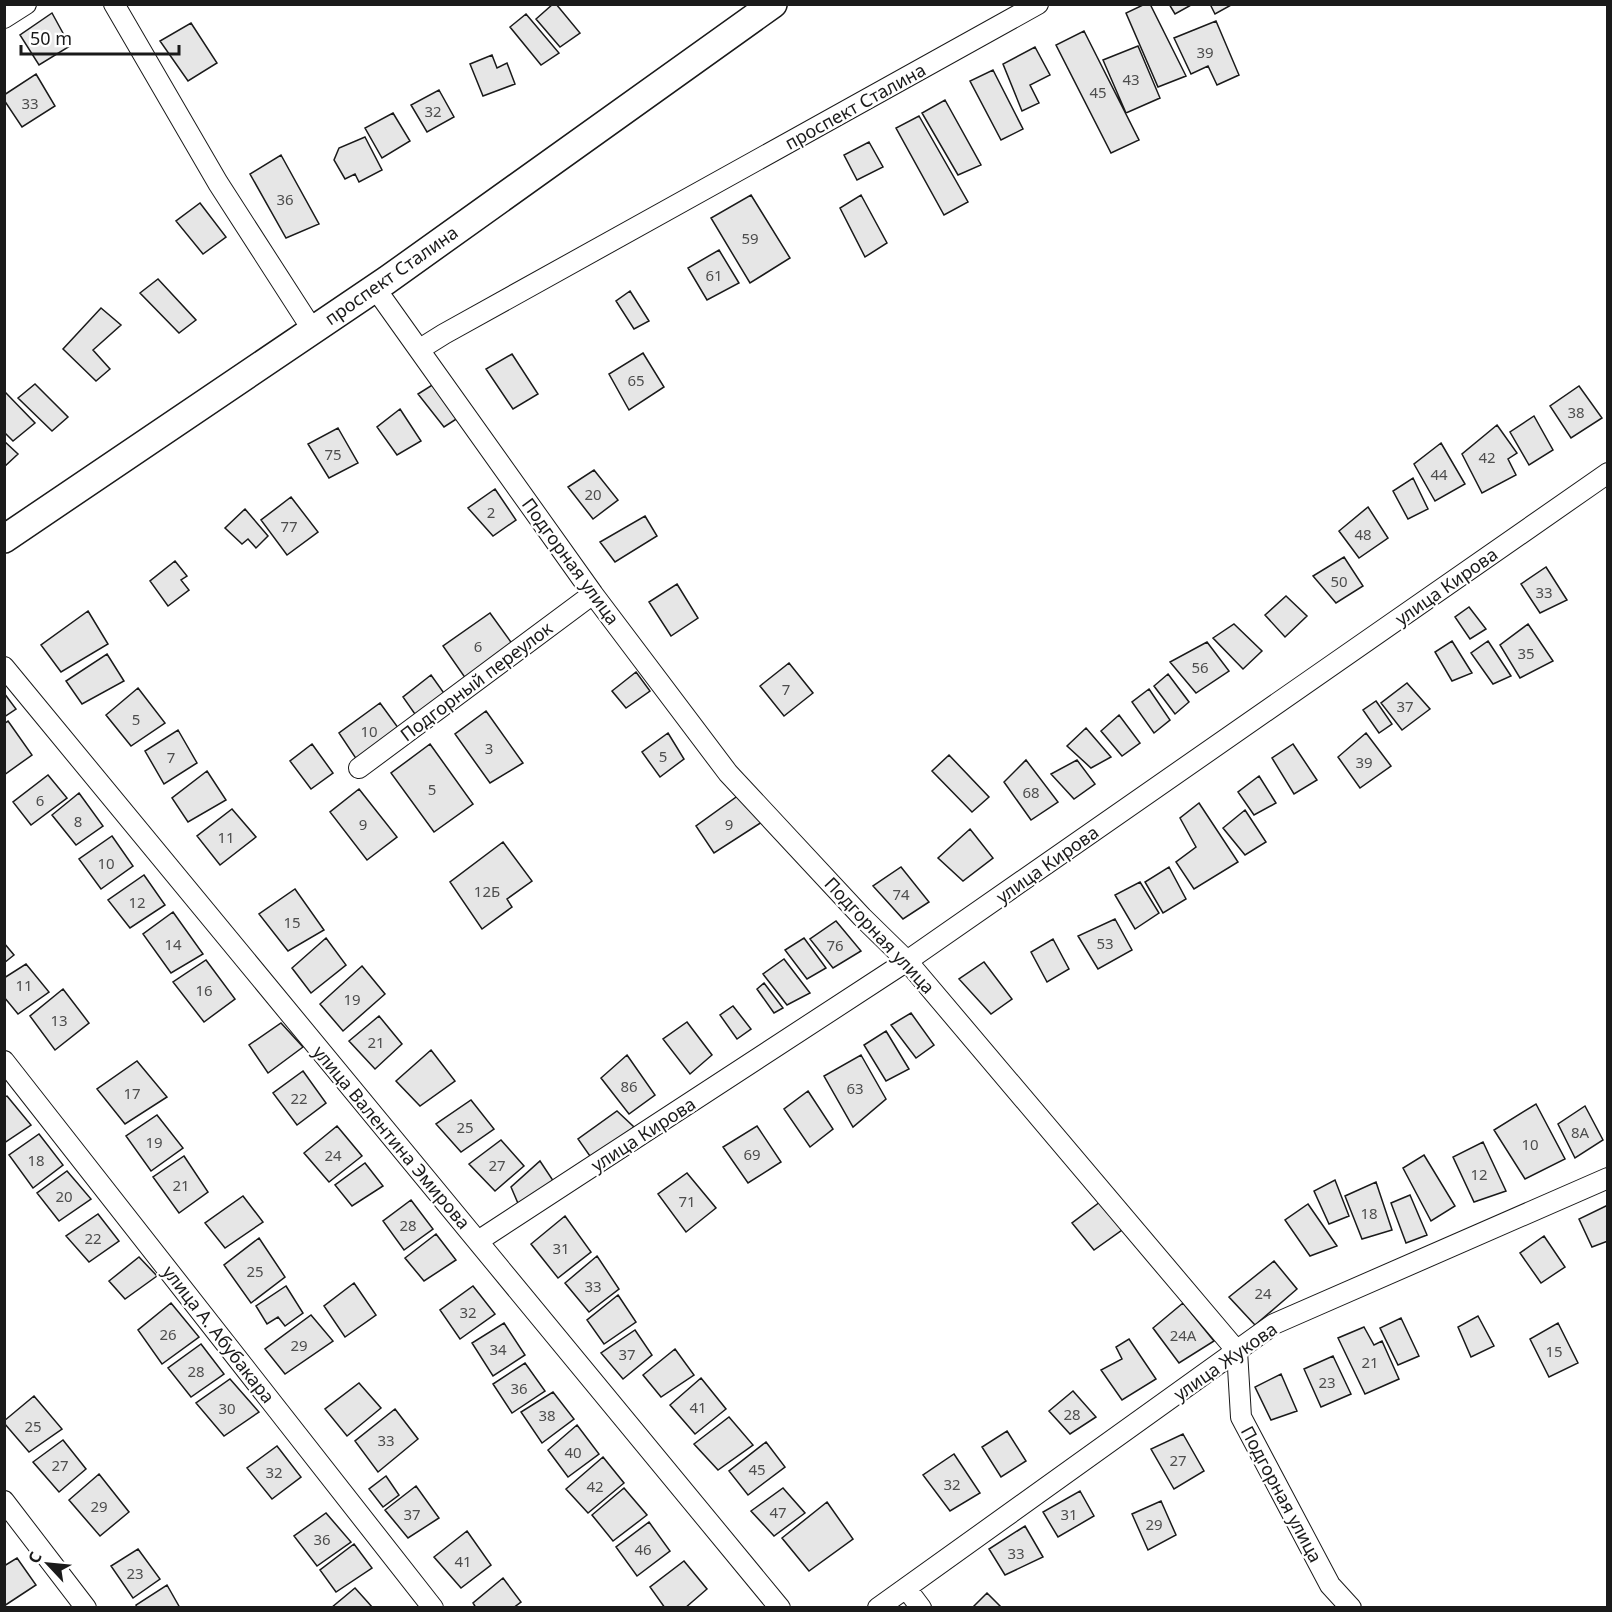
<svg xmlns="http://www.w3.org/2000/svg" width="1612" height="1612" font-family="'Noto Sans',sans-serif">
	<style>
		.building { fill: #e6e6e6; stroke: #1a1a1a; stroke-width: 1.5 }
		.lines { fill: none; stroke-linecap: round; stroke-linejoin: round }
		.street-casing { stroke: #1a1a1a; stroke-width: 22 }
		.secondary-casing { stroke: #1a1a1a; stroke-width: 30 }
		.street { stroke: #fff; stroke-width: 20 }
		.secondary { stroke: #fff; stroke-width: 27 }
		.labels { text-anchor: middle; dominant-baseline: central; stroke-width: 4.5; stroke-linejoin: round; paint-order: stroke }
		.number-label { font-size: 15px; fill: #4d4d4d }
		.street-label { font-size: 18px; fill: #1a1a1a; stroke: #fff }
	</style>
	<rect width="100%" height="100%" fill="#fff"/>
	<path class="building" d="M553,4H556L580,33L560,47L536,19Z
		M1145,4H1150L1186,76L1158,87L1126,13Z
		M1169,4H1193L1175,14Z
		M1210,4H1233L1215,14Z
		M52,13L70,46L39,65L20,35Z
		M526,14L559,53L541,65L510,27Z
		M1216,21L1239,75L1217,85L1208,66L1191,74L1174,38Z
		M191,23L217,63L188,81L160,41Z
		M1084,31L1139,140L1111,153L1056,45Z
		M1138,46L1160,98L1126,113L1103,60Z
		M1035,47L1050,75L1030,85L1039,103L1022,111L1003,64Z
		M492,55L497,68L507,63L515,84L483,96L470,64Z
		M993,70L1023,129L1001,140L970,81Z
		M36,74L55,106L22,127L4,100V95Z
		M439,90L454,117L427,132L411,105Z
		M945,100L981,165L958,175L922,113Z
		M393,113L410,141L382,158L365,128Z
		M919,116L968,202L944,215L896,128Z
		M365,137L382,170L359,182L355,174L345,179L334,160L339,148Z
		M869,142L883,167L857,180L844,155Z
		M281,155L319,224L286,238L250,174Z
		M751,195L790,258L750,283L711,218Z
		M861,195L887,243L865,257L840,208Z
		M200,203L226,237L203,254L176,221Z
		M719,250L739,283L707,300L688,268Z
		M158,279L196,320L179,333L140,293Z
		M630,291L649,321L634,329L616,301Z
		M101,308L121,325L93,350L110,369L96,381L63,349Z
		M643,353L664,387L629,410L609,374Z
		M512,354L538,394L513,409L486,369Z
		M437,382L461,416L444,427L418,394Z
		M35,384L68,417L52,431L18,398Z
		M1579,386L1602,418L1571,438L1550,406Z
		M6,393L35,423L13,441L4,432V395Z
		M400,409L421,441L397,455L377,427Z
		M1534,416L1553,450L1529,465L1510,432Z
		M1497,425L1517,453L1508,459L1516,475L1482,493L1462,454Z
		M338,428L358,463L329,478L308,444Z
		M4,441L18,454L4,467Z
		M1441,443L1465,484L1435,501L1414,464Z
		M594,470L618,500L593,519L568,487Z
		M1413,478L1428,509L1408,519L1393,491Z
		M495,489L516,520L493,536L468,508Z
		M291,497L318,532L287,555L261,520Z
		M1368,507L1388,538L1359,558L1339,531Z
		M245,509L268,536L256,548L248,539L242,544L225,528Z
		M645,516L657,536L615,562L600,542Z
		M1344,557L1363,586L1336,603L1313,576Z
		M175,561L187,576L181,580L189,590L168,606L150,581Z
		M1546,567L1567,600L1540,613L1521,584Z
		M677,584L698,618L671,636L649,602Z
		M1286,596L1307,616L1285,637L1265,615Z
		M1469,607L1486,629L1470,639L1455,617Z
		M88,611L108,644L61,672L41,645Z
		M490,613L513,645L466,679L443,646Z
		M1234,624L1262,651L1243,669L1213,638Z
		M1528,624L1553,661L1520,678L1500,645Z
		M1452,641L1472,673L1452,681L1435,652Z
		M1488,641L1511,676L1493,684L1471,653Z
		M1207,642L1229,671L1196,693L1170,662Z
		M107,654L124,681L82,704L66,681Z
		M789,663L813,693L784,716L760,686Z
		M636,672L650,691L626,708L612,691Z
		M1168,674L1189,702L1175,714L1154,686Z
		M431,675L446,696L417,717L403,697Z
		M1407,683L1430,709L1402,730L1381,703Z
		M138,688L165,723L131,746L106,715Z
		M1149,689L1170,720L1154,733L1132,702Z
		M4,693L16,709L4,717Z
		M1376,701L1392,724L1379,733L1363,710Z
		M380,703L399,729L357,760L339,733Z
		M486,711L523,763L490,783L455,734Z
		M1119,715L1140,743L1122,756L1101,731Z
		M8,721L32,755L4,775V724Z
		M1086,728L1111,757L1091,768L1067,746Z
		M178,730L197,763L164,784L145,751Z
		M668,733L684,759L660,777L642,752Z
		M1366,733L1391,766L1360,788L1338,757Z
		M312,744L333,773L311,789L290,761Z
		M430,744L473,804L434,832L391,773Z
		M1293,744L1317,780L1294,794L1272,758Z
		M949,755L989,797L972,812L932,771Z
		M1026,760L1058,802L1031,820L1004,782Z
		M1077,760L1095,784L1074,799L1051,774Z
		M207,771L226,800L188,822L172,798Z
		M48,775L67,798L31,825L13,802Z
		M1259,776L1276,803L1254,815L1238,792Z
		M359,789L397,837L367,860L330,812Z
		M79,793L103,826L76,845L52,815Z
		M739,795L762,822L714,853L696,826Z
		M1199,803L1238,862L1194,889L1176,862L1196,847L1180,818Z
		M232,809L256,837L220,865L197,836Z
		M1245,810L1266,842L1245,855L1223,828Z
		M970,829L993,858L963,881L938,858Z
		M112,836L133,866L101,889L79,859Z
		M503,842L532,881L507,899L512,907L482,929L450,882Z
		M901,867L929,902L903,919L873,886Z
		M1169,867L1186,899L1163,913L1145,882Z
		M144,875L165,905L130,928L108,900Z
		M1140,882L1159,913L1135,929L1115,895Z
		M295,889L324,930L288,951L259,914Z
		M173,912L203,954L171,973L143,934Z
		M1115,919L1132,950L1098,969L1078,936Z
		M836,921L861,951L833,968L810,939Z
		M326,938L346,965L311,993L292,968Z
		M804,938L826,968L807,979L785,950Z
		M1053,939L1069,969L1047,982L1031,952Z
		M4,943L14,955L4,963Z
		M784,959L810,993L787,1005L763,974Z
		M206,960L235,999L204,1022L173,982Z
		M984,962L1012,999L991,1014L959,979Z
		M26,964L49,992L18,1014L4,997V978Z
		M362,966L385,994L343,1031L320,1004Z
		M764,983L783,1008L774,1013L757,989Z
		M63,989L89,1023L55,1050L30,1016Z
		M733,1006L751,1029L737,1039L720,1015Z
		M911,1013L934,1045L916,1058L891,1025Z
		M379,1016L402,1044L375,1069L349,1041Z
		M687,1022L712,1055L690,1074L663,1039Z
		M281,1023L303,1047L268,1073L249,1045Z
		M886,1031L909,1069L886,1081L864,1045Z
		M431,1050L455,1081L420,1106L396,1081Z
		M627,1055L655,1095L629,1114L601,1078Z
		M861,1055L886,1099L853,1127L824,1076Z
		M137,1061L167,1097L125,1124L97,1089Z
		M303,1071L326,1103L297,1125L273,1093Z
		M808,1091L833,1129L810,1147L784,1109Z
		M7,1096L31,1125L4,1143V1097Z
		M471,1100L494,1129L461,1152L436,1124Z
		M1536,1104L1565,1159L1525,1179L1494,1130Z
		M1585,1106L1603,1140L1575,1158L1558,1124Z
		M617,1111L634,1127L592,1159L578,1139Z
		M157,1115L183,1148L151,1171L126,1136Z
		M337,1126L362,1156L329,1182L304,1153Z
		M757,1126L781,1162L748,1183L723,1147Z
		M39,1134L63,1165L33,1188L9,1155Z
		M501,1140L524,1166L495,1191L469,1164Z
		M1483,1142L1506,1191L1474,1202L1453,1157Z
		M1424,1155L1455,1206L1431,1221L1403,1168Z
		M184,1156L208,1192L179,1213L153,1177Z
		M540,1161L554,1182L520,1208L511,1187Z
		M365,1163L383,1186L352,1206L335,1185Z
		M67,1171L91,1199L59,1221L37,1193Z
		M687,1173L716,1208L686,1232L658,1194Z
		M1335,1180L1349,1216L1329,1224L1314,1191Z
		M1376,1182L1392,1230L1362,1239L1345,1196Z
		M1410,1195L1427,1235L1406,1243L1391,1203Z
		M243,1196L263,1222L225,1248L205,1223Z
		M411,1200L433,1229L404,1250L383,1221Z
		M1100,1202L1122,1230L1094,1250L1072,1223Z
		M1308,1204L1337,1246L1310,1256L1285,1220Z
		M1608,1205V1241L1592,1247L1579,1219Z
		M98,1214L119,1241L89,1262L66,1236Z
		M565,1216L591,1252L558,1278L531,1244Z
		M436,1234L456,1260L424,1281L405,1258Z
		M1544,1236L1565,1267L1541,1283L1520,1253Z
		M259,1238L285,1277L251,1303L224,1265Z
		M597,1256L619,1289L589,1312L565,1283Z
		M139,1257L157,1276L125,1299L109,1281Z
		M1274,1261L1297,1289L1255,1325L1229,1297Z
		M354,1283L376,1315L345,1337L324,1306Z
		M286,1286L303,1313L285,1326L278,1317L267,1324L256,1306Z
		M473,1286L495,1314L460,1339L440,1310Z
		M618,1295L636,1322L604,1344L587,1320Z
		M171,1303L199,1337L162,1364L138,1330Z
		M1183,1303L1214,1341L1179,1363L1153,1328Z
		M311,1315L333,1341L285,1374L265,1349Z
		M1478,1316L1494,1346L1471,1357L1458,1327Z
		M1401,1318L1419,1356L1398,1365L1380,1328Z
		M504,1323L525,1355L493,1376L472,1343Z
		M1558,1323L1578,1363L1549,1377L1530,1339Z
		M1364,1327L1374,1345L1382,1341L1399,1379L1365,1394L1338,1338Z
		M635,1330L652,1355L623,1379L601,1353Z
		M1129,1339L1156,1379L1122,1400L1101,1370L1122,1359L1116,1347Z
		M201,1344L224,1374L191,1397L168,1368Z
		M675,1349L694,1375L661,1397L643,1375Z
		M1333,1356L1351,1394L1321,1407L1304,1369Z
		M525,1363L545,1391L512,1413L493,1384Z
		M1281,1374L1297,1411L1271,1420L1255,1387Z
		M701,1378L726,1409L695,1434L670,1405Z
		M230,1379L259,1412L224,1436L196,1403Z
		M359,1383L381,1408L347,1436L325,1409Z
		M1073,1391L1096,1417L1070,1434L1049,1411Z
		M553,1392L574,1419L542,1443L521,1412Z
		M34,1396L62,1429L29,1452L4,1423V1421Z
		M395,1409L418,1439L378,1472L355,1441Z
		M729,1417L753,1445L718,1470L694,1444Z
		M577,1425L599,1454L568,1477L548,1450Z
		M1007,1431L1026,1461L1001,1477L982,1447Z
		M1183,1434L1204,1471L1174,1489L1151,1449Z
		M63,1440L86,1469L59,1492L33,1462Z
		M766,1442L785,1467L748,1495L729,1471Z
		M277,1446L301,1477L272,1499L247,1468Z
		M954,1454L980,1493L950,1511L923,1475Z
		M603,1457L624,1483L588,1513L566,1489Z
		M99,1474L129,1512L100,1536L69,1500Z
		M386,1476L399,1495L383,1507L369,1489Z
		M416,1486L439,1518L408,1538L385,1510Z
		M624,1488L647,1515L613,1541L592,1515Z
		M783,1488L805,1513L774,1536L751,1511Z
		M1080,1491L1094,1516L1058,1537L1043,1512Z
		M1161,1501L1176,1535L1148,1550L1132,1514Z
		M827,1502L853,1539L809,1571L782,1538Z
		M326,1513L351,1542L317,1566L294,1536Z
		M649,1522L670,1551L637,1576L616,1547Z
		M1025,1526L1043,1557L1005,1575L989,1549Z
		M467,1531L491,1565L461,1588L434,1557Z
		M354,1544L372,1568L336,1592L320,1570Z
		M138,1549L160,1579L133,1598L111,1566Z
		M17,1558L36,1585L4,1606V1566Z
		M684,1561L707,1589L685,1608H665L650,1587Z
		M503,1578L521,1602L513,1608H476L473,1603Z
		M167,1585L180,1608H137L136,1605Z
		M355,1588L373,1608H331Z
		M987,1593L1002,1608H972Z"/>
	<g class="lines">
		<defs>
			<path id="street" d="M114,4L218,183L312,329
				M4,18L26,4
				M385,281L375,288L593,594L728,773L862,917L907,961L1237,1351L1241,1417L1330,1585L1351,1608
				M420,349L444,334L1038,4
				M4,667L780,1608
				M359,768L593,594
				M4,1061L433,1608
				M478,1241L907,961L1608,473
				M4,1501L86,1608
				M906,1588L921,1608
				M878,1608L1274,1324L1608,1178"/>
			<path id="secondary" d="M4,539L387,280L773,4"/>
		</defs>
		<use href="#street" class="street-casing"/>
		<use href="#secondary" class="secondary-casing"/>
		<use href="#street" class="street"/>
		<use href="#secondary" class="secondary"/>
	</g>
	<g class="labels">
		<g class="number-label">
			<text x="1205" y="52">39</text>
			<text x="1131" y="79">43</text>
			<text x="1098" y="92">45</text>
			<text x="30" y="103">33</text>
			<text x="433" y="111">32</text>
			<text x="285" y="199">36</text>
			<text x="750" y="238">59</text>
			<text x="714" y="275">61</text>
			<text x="636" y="380">65</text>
			<text x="1576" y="412">38</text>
			<text x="333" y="454">75</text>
			<text x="1487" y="457">42</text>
			<text x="1439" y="474">44</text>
			<text x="593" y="494">20</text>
			<text x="491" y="512">2</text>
			<text x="289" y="526">77</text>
			<text x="1363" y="534">48</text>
			<text x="1339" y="581">50</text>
			<text x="1544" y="592">33</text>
			<text x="478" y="646">6</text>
			<text x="1526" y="653">35</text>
			<text x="1200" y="667">56</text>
			<text x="786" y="689">7</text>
			<text x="1405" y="706">37</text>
			<text x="136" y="719">5</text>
			<text x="369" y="731">10</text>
			<text x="489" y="748">3</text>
			<text x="663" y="756">5</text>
			<text x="171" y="757">7</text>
			<text x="1364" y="762">39</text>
			<text x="432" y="789">5</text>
			<text x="1031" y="792">68</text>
			<text x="40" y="800">6</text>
			<text x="78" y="821">8</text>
			<text x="363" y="824">9</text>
			<text x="729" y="824">9</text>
			<text x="226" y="837">11</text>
			<text x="106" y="863">10</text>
			<text x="487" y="891">12Б</text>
			<text x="901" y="894">74</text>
			<text x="137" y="902">12</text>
			<text x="292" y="922">15</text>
			<text x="1105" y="943">53</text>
			<text x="173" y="944">14</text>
			<text x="835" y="945">76</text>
			<text x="24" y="985">11</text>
			<text x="204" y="990">16</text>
			<text x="352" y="999">19</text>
			<text x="59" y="1020">13</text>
			<text x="376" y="1042">21</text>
			<text x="629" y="1086">86</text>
			<text x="855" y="1088">63</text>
			<text x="132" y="1093">17</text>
			<text x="299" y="1098">22</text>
			<text x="465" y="1127">25</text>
			<text x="1580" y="1132">8А</text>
			<text x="154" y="1142">19</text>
			<text x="1530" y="1144">10</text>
			<text x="752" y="1154">69</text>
			<text x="333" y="1155">24</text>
			<text x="36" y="1160">18</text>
			<text x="497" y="1165">27</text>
			<text x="1479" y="1174">12</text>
			<text x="181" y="1185">21</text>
			<text x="64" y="1196">20</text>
			<text x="687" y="1201">71</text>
			<text x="1369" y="1213">18</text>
			<text x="408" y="1225">28</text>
			<text x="93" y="1238">22</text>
			<text x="561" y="1248">31</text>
			<text x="255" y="1271">25</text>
			<text x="593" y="1286">33</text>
			<text x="1263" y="1293">24</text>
			<text x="468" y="1312">32</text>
			<text x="168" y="1334">26</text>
			<text x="1183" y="1335">24А</text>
			<text x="299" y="1345">29</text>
			<text x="498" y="1349">34</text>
			<text x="1554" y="1351">15</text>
			<text x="627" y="1354">37</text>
			<text x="1370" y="1362">21</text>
			<text x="196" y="1371">28</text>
			<text x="1327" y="1382">23</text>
			<text x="519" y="1388">36</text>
			<text x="698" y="1407">41</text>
			<text x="227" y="1408">30</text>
			<text x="1072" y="1414">28</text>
			<text x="547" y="1415">38</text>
			<text x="33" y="1426">25</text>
			<text x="386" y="1440">33</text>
			<text x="573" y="1452">40</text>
			<text x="1178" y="1460">27</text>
			<text x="60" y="1465">27</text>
			<text x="757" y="1469">45</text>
			<text x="274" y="1472">32</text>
			<text x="952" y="1484">32</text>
			<text x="595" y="1486">42</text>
			<text x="99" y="1506">29</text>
			<text x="778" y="1512">47</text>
			<text x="412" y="1514">37</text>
			<text x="1069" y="1514">31</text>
			<text x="1154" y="1524">29</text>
			<text x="322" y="1539">36</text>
			<text x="643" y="1549">46</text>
			<text x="1016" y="1553">33</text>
			<text x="463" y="1561">41</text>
			<text x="135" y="1573">23</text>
		</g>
		<g class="street-label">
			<text transform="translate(855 106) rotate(-29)">проспект Сталина</text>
			<text transform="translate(391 275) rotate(-35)">проспект Сталина</text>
			<text transform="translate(571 561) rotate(54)">Подгорная улица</text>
			<text transform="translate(1446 586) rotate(-35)">улица Кирова</text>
			<text transform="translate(476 681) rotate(-37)">Подгорный переулок</text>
			<text transform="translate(1047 864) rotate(-35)">улица Кирова</text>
			<text transform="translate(880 935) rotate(47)">Подгорная улица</text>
			<text transform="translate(643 1134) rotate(-33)">улица Кирова</text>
			<text transform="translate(392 1137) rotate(50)">улица Валентина Эмирова</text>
			<text transform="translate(219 1334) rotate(52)">улица А. Абубакара</text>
			<text transform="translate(1225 1361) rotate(-35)">улица Жукова</text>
			<text transform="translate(1282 1494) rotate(62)">Подгорная улица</text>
		</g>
	</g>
	<rect width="1612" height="1612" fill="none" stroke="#1a1a1a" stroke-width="12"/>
	<g transform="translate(48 1564) rotate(296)" stroke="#ffffff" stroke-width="4.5" paint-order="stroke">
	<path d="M0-4.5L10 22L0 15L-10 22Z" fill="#1a1a1a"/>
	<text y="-9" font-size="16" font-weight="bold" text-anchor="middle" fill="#1a1a1a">С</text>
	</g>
	<path d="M21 45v9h158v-9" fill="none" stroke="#1a1a1a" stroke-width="3"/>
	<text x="30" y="45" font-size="18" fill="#1a1a1a" stroke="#ffffff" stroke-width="4.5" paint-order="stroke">50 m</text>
</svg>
